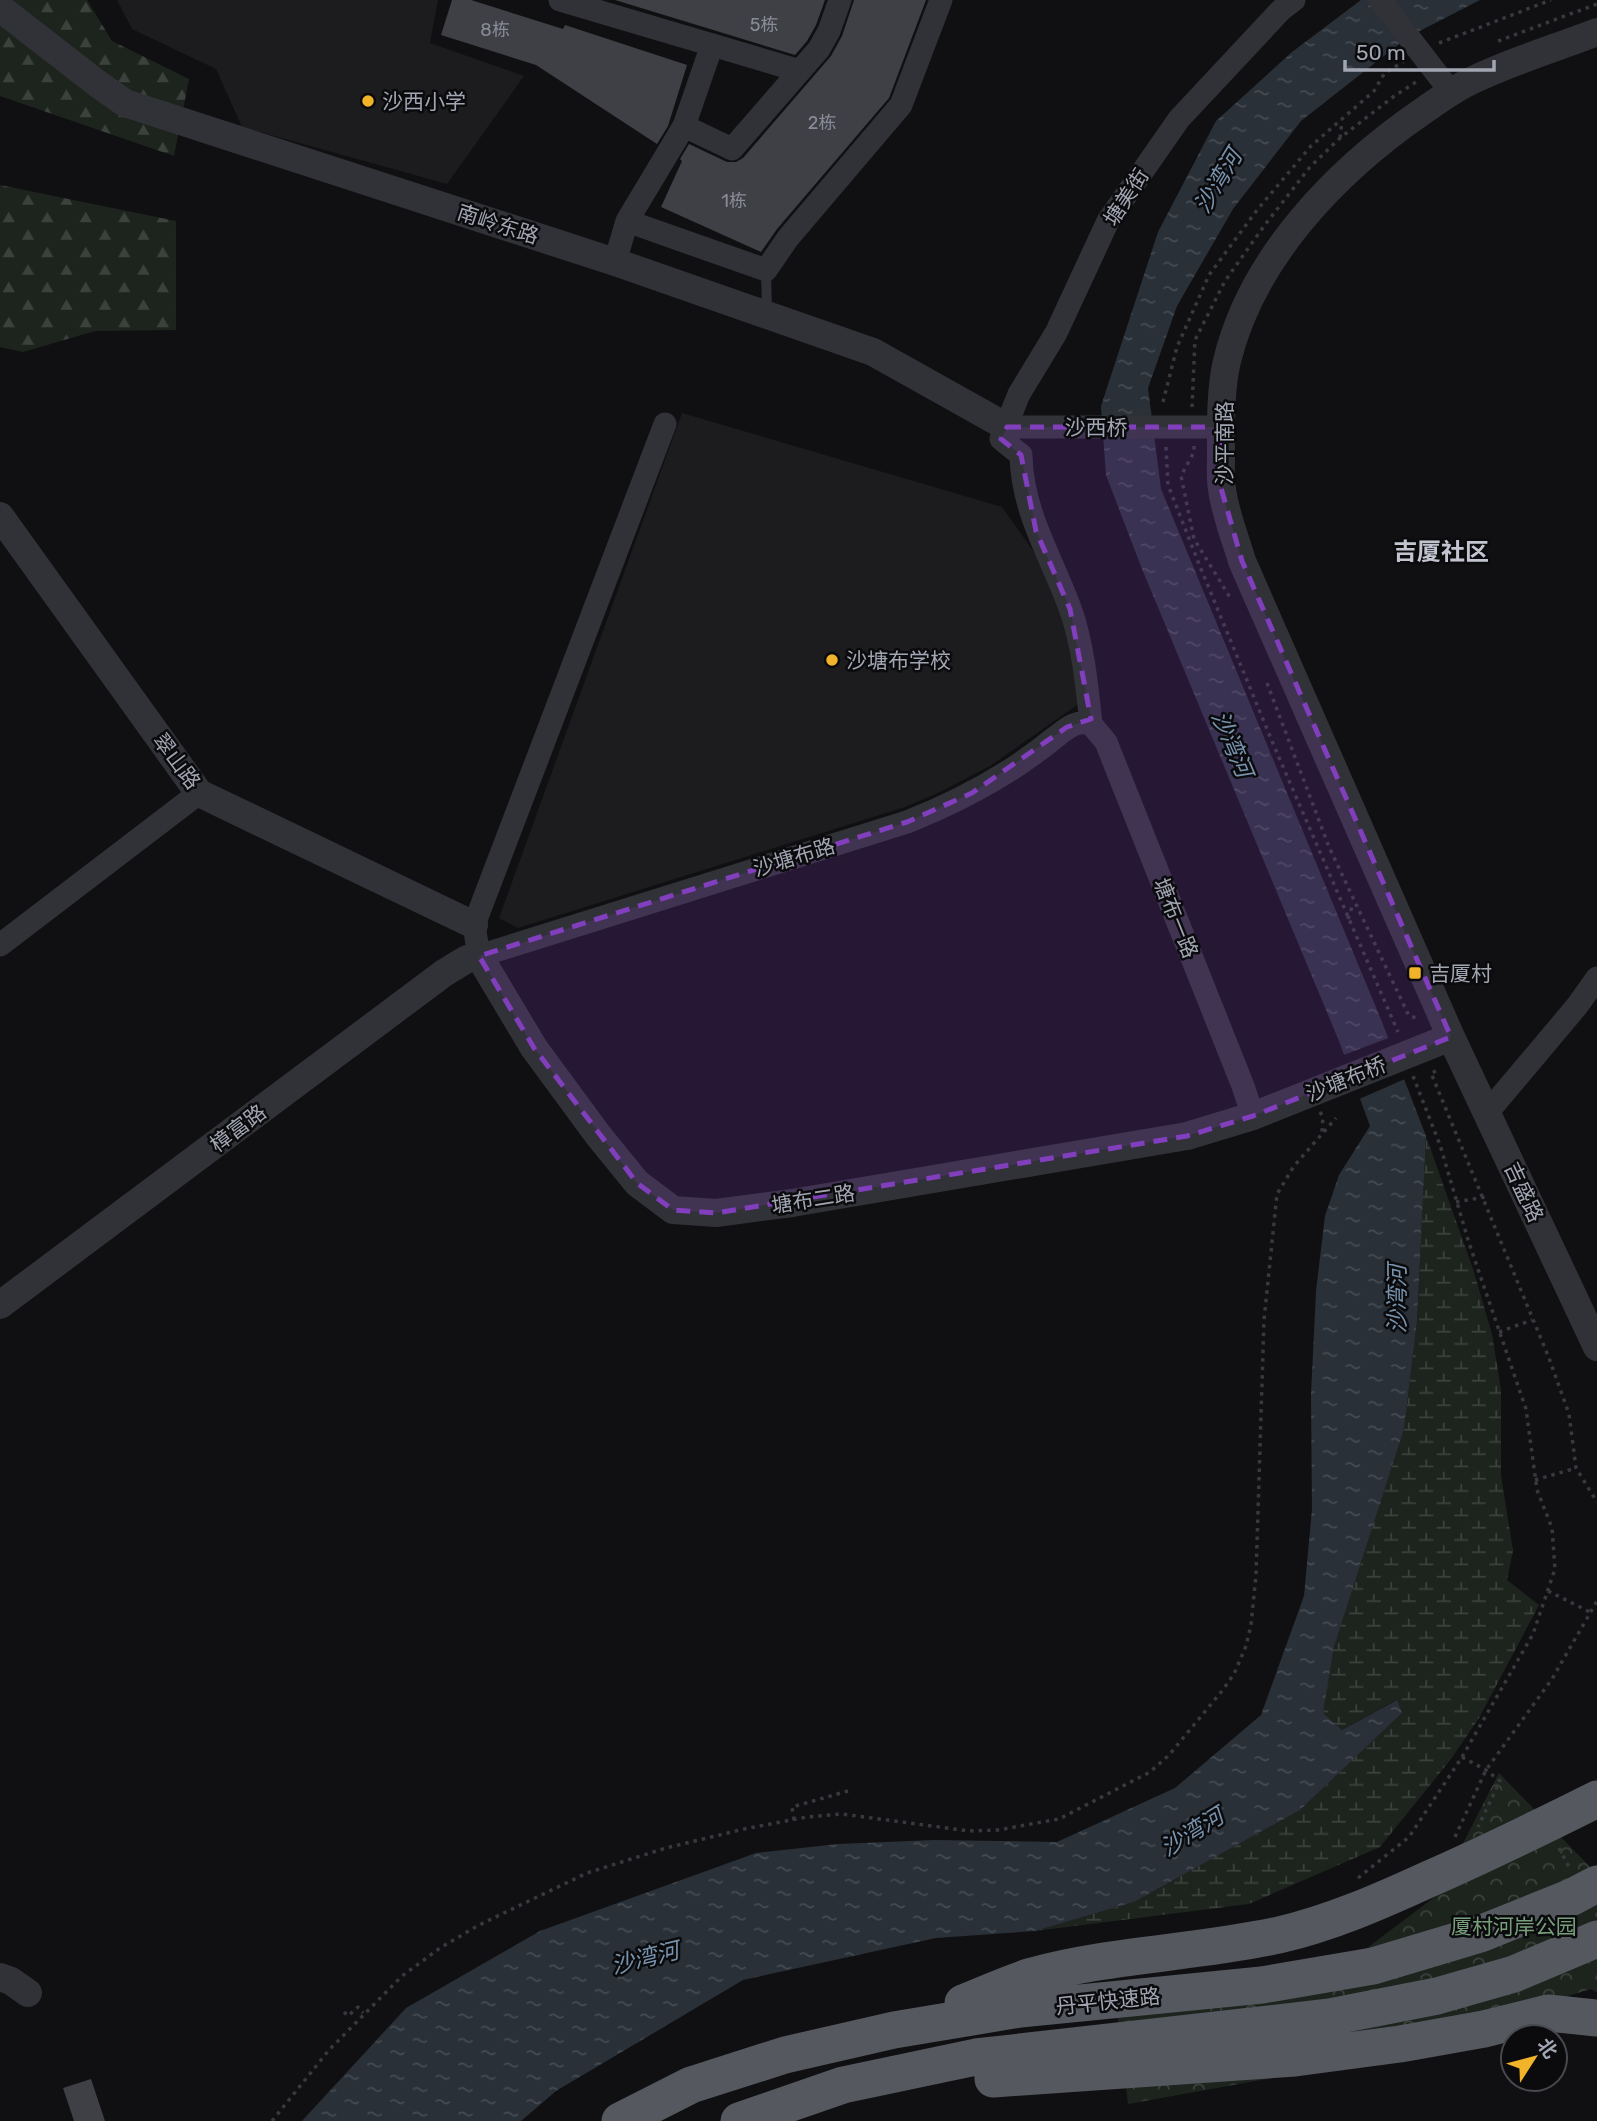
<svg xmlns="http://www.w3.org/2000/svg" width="1597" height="2121" font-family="Rubik,'Noto Sans SC',sans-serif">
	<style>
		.built { fill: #1c1c1f }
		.forest { fill: url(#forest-firs) }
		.wetland { fill: url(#wetland-marsh) }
		.park { fill: url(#park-crowns) }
		.water { fill: url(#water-ripples) }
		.pier { fill: #101012 }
		.building { fill: #3f4045 }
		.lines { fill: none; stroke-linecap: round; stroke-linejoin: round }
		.path { stroke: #37393e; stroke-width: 3.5; stroke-dasharray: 3.5 5; stroke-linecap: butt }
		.service { stroke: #313237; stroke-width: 10 }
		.minor { stroke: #313237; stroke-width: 23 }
		.tertiary { stroke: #313237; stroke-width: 28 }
		.trunk { stroke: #55585f; stroke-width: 37 }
		.marked { fill: #813ebd; fill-opacity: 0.2; stroke: #813ebd; stroke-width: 5; stroke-dasharray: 14 9; stroke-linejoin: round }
		.poi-dot { fill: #f0b32a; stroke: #0b0b0d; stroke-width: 2.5 }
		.labels { text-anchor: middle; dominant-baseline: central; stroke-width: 5; stroke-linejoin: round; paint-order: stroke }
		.number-label { font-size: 18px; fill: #898c98 }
		.poi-label { font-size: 21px; fill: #a2a6b3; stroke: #0b0b0d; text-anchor: start }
		.street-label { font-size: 21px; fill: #a2a6b3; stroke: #0b0b0d }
		.park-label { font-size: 21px; fill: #789e7c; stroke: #0b0b0d }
		.water-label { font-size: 23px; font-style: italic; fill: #7893ae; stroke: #0b0b0d }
		.quarter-label { font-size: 24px; font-weight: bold; fill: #c2c5cf; stroke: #0b0b0d }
	</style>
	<defs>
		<pattern id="forest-firs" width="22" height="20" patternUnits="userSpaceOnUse" patternTransform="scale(1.75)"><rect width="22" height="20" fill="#1d241e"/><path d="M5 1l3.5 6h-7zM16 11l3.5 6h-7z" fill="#3b413c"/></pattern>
		<pattern id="wetland-marsh" width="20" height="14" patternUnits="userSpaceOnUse" patternTransform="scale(1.75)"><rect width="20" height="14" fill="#1d241e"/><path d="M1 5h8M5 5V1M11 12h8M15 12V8" fill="none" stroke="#3b413c"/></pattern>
		<pattern id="park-crowns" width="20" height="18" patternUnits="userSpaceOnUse" patternTransform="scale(1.75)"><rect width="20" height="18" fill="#1d241e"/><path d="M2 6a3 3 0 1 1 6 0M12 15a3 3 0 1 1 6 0" fill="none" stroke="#3b413c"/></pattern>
		<pattern id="water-ripples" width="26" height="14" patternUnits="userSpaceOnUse" patternTransform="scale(1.75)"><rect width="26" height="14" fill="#293037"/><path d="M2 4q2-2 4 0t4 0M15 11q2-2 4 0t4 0" fill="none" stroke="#454b52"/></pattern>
	</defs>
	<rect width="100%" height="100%" fill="#101012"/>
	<path class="built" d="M117,0H438L430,43L524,76L447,184L242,127L216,69L132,29Z
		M682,413L1002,507L1036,555L1063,617L1080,703L990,766L938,793L905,807L518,928L499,918Z"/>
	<path class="forest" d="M0,0H87L112,41L189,79L174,156L0,96Z
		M0,185L176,221V330L95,331L23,352L0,347Z"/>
	<path class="wetland" d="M1426,1136L1473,1269L1492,1334L1501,1390V1475L1513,1551L1507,1580L1539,1605L1479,1718L1451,1759L1380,1847L1249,1904L1035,1931L1134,1902L1300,1810L1402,1713L1396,1700L1342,1730L1323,1713L1334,1647L1404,1429L1417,1321Z"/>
	<path class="park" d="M1499,1773L1591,1868L1597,1866V1992L1591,1989L1328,2068L1128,2104L1117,2010L1292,1990L1367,1948L1436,1896Z"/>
	<path class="water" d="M1361,0H1480L1408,37L1301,121L1233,209L1177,306L1148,388L1161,489L1382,1022L1426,1136L1417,1321L1404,1429L1334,1647L1323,1713L1342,1730L1397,1700L1402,1713L1300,1810L1134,1902L1035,1931L936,1938L743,1980L556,2091L521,2121H302L406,2008L540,1931L756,1853L838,1844L934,1840L1057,1842L1175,1788L1261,1715L1304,1596L1312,1509L1311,1395L1316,1291L1325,1216L1339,1175L1370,1126L1339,1041L1142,569L1106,475L1101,406L1158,232L1216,121L1292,52Z"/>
	<path class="pier" d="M1391,1037L1407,1078L1357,1100L1341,1056Z"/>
	<path class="building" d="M452,0H471L563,29L565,25L687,65L668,126L657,144L536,65L441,35Z
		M615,0H825L816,25L807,41L795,55Z
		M854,0H926L889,98L777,229L761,252L661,207L682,161L680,159L689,144L727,162H736L743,158L831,56L842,36Z
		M91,2079L105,2121H74L63,2088Z"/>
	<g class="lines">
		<path class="path" d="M1498,41L1597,4
			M1439,43L1551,0
			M1340,138L1342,121
			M1163,402L1177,347L1209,275L1257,210L1311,146L1374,91L1384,74L1404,61
			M1192,407L1195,340L1225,281L1264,226L1310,167L1340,138L1393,97L1416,82
			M1194,446V452L1181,476L1194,539L1231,599
			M1166,447L1168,485L1199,564L1274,746L1398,1032
			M1267,683L1329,847L1409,1016L1417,1018
			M1348,919L1352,907L1356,906
			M1436,1071L1431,1073L1549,1358L1569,1414L1576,1468L1597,1502
			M1320,1112L1323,1117L1322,1132
			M1456,1202L1485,1197
			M1499,1332L1532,1320
			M1535,1480L1576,1468
			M1548,1591L1590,1612
			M1462,1757L1486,1770L1500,1781L1478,1827
			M794,1820L792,1807L848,1791
			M1455,1837L1486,1770L1552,1679L1597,1601
			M1559,1848L1569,1867L1567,1868
			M1358,1878L1409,1837L1462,1757L1533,1634L1555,1569L1552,1528L1537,1490L1526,1409L1469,1243L1440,1145L1413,1076
			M344,2012L348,2016L358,2007L363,2013
			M272,2121L329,2050L402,1976L440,1948L479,1925L587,1873L666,1848L744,1829L807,1817L842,1814L969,1831L998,1830L1059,1819L1150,1772L1169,1755L1222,1691L1234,1674L1246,1646L1251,1625L1256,1575L1264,1320L1277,1194L1294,1166L1336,1118"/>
		<path class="service" d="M766,270L767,313"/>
		<path class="minor" d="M560,0L800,71
			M1380,0L1451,92
			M684,126L712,45
			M627,221L684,126L732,149L819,49L829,31L840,0
			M615,262L627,221L766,270L788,238L901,105L941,0
			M665,424L474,925L479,956L907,822C960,801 1009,775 1053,739C1065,730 1075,719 1091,724
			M1007,427H1221
			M1091,724C1087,686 1083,644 1070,608C1051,556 1022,512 1021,455L1001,439L1019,394L1056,333L1108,221L1179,119L1281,10L1294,0
			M1091,724L1106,742L1243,1086L1253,1116
			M0,945L199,793
			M1487,1113L1577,1006L1597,978"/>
		<path class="tertiary" d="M0,8L98,84L125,103L615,262L873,352L1007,427
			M1597,32C1556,48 1512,61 1473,80C1455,88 1439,100 1423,111C1337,170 1252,257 1227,361C1220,390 1221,428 1221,457C1221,467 1220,479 1222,489C1225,513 1235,537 1242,561L1451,1037L1597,1347
			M0,516L199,793L474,925
			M0,1305L444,973L467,959L479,956L534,1048L598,1135L637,1183L673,1210L716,1213L792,1203L1187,1136L1253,1116L1451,1037
			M0,1977L11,1981L28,1993"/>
		<path class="trunk" d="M963,2003C986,1994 1009,1983 1032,1976C1112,1954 1198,1953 1279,1935C1331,1923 1381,1901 1429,1879C1486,1854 1541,1827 1597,1799
			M993,2079L1295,2058L1400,2044L1484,2029L1548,2013L1597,2018
			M620,2121L691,2085L785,2055L894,2030L1020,2009L1262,1985L1373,1966L1480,1934L1572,1897L1597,1884
			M739,2121L843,2085L976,2057L1330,2017L1437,1996L1514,1974L1597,1939"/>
	</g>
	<path class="marked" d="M1007,427H1221V488L1242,561L1451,1037L1253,1116L1187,1136L716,1213L673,1210L637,1183L534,1048L479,956L907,822L972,793L1067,727L1091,719L1070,609L1036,531L1021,455L1001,439Z"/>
	<g class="poi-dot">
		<circle cx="368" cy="101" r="7"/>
		<circle cx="832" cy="660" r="7"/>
		<rect x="1408" y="966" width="14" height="14" rx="3.5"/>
	</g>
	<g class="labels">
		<g class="number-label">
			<text x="764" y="25">5栋</text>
			<text x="495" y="30">8栋</text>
			<text x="822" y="123">2栋</text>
			<text x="734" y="201">1栋</text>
		</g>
		<g class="poi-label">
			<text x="382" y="101">沙西小学</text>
			<text x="846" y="660">沙塘布学校</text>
			<text x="1429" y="973">吉厦村</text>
		</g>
		<g class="street-label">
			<text transform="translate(1126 197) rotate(-57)">塘美街</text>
			<text transform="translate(498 224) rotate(18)">南岭东路</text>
			<text x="1096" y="427">沙西桥</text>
			<text transform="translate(1224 443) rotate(-90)">沙平南路</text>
			<text transform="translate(177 761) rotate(53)">翠山路</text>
			<text transform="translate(794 857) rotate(-17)">沙塘布路</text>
			<text transform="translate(1176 918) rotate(68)">塘布一路</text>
			<text transform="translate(1346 1079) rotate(-22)">沙塘布桥</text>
			<text transform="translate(238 1128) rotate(-37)">樟富路</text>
			<text transform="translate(1524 1192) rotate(65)">吉盛路</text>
			<text transform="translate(813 1199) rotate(-9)">塘布二路</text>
			<text transform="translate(1108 2001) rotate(-6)">丹平快速路</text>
		</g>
		<g class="park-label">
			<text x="1514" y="1926">厦村河岸公园</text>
		</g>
		<g class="water-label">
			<text transform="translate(1218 181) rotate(-59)">沙湾河</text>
			<text transform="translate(1232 744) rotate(67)">沙湾河</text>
			<text transform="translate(1397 1299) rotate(-90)">沙湾河</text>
			<text transform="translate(1192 1832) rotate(-32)">沙湾河</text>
			<text transform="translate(645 1958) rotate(-14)">沙湾河</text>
		</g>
		<g class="quarter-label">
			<text x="1441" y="552">吉厦社区</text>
		</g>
	</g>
	<g transform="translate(1534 2058) rotate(54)"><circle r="33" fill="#0b0b0d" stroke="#47494f" stroke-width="2"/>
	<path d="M0-5L12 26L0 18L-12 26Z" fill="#f0b32a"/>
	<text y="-10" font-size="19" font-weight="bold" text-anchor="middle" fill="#a2a6b3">北</text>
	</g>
	<path d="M1345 60v10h149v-10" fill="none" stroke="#a2a6b3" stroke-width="3.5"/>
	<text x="1356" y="60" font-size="21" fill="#a2a6b3" stroke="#0b0b0d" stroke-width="5" paint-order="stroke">50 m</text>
</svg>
